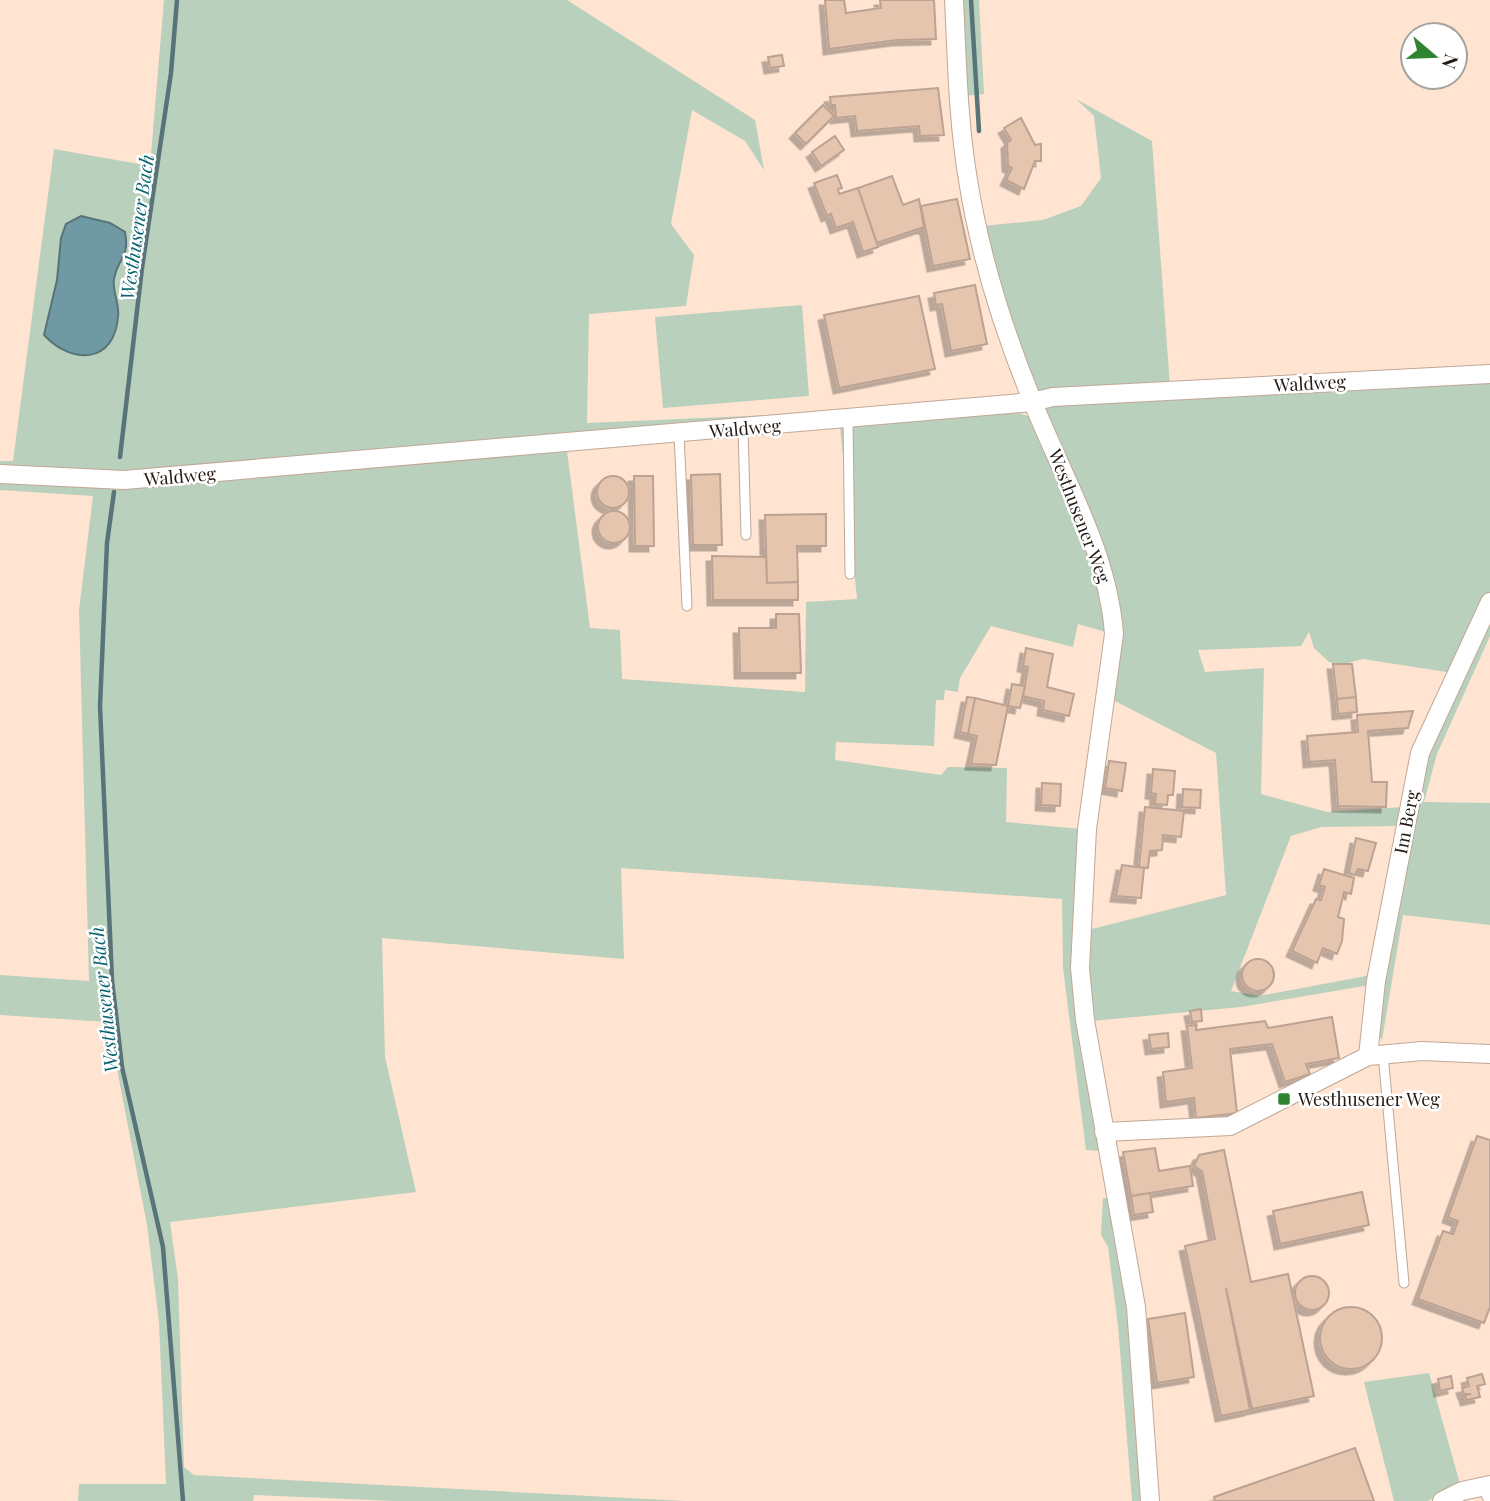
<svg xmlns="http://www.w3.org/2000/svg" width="1490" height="1501" font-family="'Playfair Display',serif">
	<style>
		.green { fill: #b9d0bc }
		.water { fill: #6f9aa3; stroke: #587478; stroke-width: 2 }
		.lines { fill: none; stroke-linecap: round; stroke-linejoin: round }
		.stream { stroke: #587478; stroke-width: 4.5 }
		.building { fill: #e6c5af; stroke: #bca292; stroke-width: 2; filter: url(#shadow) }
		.lane-casing { stroke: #c1a796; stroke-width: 11 }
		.street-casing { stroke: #c1a796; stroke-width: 20 }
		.lane { stroke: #fff; stroke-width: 9 }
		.street { stroke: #fff; stroke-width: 18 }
		.poi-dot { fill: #2f8432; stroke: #fff; stroke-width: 2.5 }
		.labels { text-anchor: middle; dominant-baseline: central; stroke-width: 5; stroke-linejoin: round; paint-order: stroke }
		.street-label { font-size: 18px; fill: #241a14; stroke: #fff }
		.poi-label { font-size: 18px; fill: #241a14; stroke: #fff; text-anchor: start }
		.water-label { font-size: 19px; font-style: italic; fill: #086371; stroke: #fff }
	</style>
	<defs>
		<filter id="shadow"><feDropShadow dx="-5.5" dy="5.5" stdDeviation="0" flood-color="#0004"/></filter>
	</defs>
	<rect width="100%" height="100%" fill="#ffe4d2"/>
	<path class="green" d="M164,0H567L755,120L764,170L745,141L692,110L671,224L694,255L686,306L589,314L587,423L835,412L128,476L0,471V461H13L54,149L150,166Z
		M961,0H979L984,94L966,96Z
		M1076,99L1152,141L1170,386L1037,393L1032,387L982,226L1043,220L1081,206L1101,178L1094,116Z
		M802,305L809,396L663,408L655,317Z
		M1490,377V593L1453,673L1363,659L1340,665L1329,662L1314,648L1309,632L1301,646L1198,650L1205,672L1264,668L1261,794L1327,812L1403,807L1400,826L1321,827L1291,836L1231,991L1259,996L1371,975L1370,985L1241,1007L1092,1021L1086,969L1088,930L1226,895L1216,753L1113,700L1119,635L1045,406Z
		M1010,410L1034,418L1097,568L1109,633L1078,624L1073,647L991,626L960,678L958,692L945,690L944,700H936L934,746L836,742L835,760L941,775L948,767L1007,768L1006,822L1082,829L1074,972L1100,1151L1086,1150L1063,968L1062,899L621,868L624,959L382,938L385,1057L416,1192L170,1222L178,1279L184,1467L194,1475L685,1501H394L254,1495L253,1501H78L79,1484H166L159,1322L147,1225L108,1022L0,1015V975L89,981L79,610L93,496L0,490V480L95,485L567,451L590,628L620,630L622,679L805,692L806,602L857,599L840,426Z
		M1490,612V636L1437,754L1424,802L1490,803V925L1403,915L1382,1040L1376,1032L1377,1021L1424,757Z
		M1103,1198H1108L1128,1307L1144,1501H1132L1118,1326L1108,1247L1101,1235Z
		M1429,1373L1460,1484L1428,1501H1394L1364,1382Z"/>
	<path class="water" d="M81,216L110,223L125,232C130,258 118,257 114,279C112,291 120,305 118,317C114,364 72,365 44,335L57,280L61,238L66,224Z"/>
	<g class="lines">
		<path class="stream" d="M971,0L979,131
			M120,457L142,268L171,73L177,0
			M114,492L107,543L100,706L112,980L122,1067L163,1247L183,1501"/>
	</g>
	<path class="building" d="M825,0H844L846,13L881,8L880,0H934L936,39L897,40L829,49Z
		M782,55L784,66L770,68L768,57Z
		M938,88L944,135L920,136L919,126L857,131L855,116L836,118L835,105H831L830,97Z
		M823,105L834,116L806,144L795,133Z
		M1021,118L1035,145L1041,144V161H1035L1024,189L1006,180L1012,168L1008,166L1007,143L1011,140L1004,128Z
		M835,136L844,150L821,166L812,152Z
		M837,175L842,188L838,189L839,194L858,188L878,247L863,252L853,222L836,228L831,214L827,216L814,183Z
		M892,176L903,205L919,199L924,227L877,243L858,188Z
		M957,199L970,259L933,266L921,206Z
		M975,285L987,344L951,351L942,304L936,305L934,293Z
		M919,296L935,369L839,388L824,315Z
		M720,474L722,545H693L691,475Z
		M634,476H653L654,546H635Z
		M597 492a16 16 0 1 1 32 0a16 16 0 1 1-32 0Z
		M598 527a16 16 0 1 1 32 0a16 16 0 1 1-32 0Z
		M826,514V546H797L798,582L767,583L765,515Z
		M712,556L766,557L767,583L798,582V600H713Z
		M776,614H799L801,673H740L739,628H776Z
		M1026,648L1053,654L1047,687L1074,694L1069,716L1043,710L1044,701L1023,696L1028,667L1023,666Z
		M1333,664H1352L1356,697L1337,699Z
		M1012,684L1025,686L1020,708L1008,706Z
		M967,697L975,698L968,734L960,732Z
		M1356,697L1357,712L1338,714L1337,699Z
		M975,698L1008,706L996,765L971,764L977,736L968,734Z
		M1413,711L1408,728L1368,731L1372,782H1387L1386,807L1338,806L1335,760L1309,762L1307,736L1358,732L1357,715Z
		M1109,761L1126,763L1122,791L1105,788Z
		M1153,769L1175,771L1173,795H1168L1167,805L1155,804L1156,794L1151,793Z
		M1042,783L1061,784L1060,806L1041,805Z
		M1183,789L1201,790L1200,808L1182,807Z
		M1145,807L1184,811L1181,837L1163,835L1162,850L1150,851L1148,868L1139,867Z
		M1356,838L1376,843L1368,871L1358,869L1355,875L1349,873Z
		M1122,865L1144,868L1141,898L1116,896Z
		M1324,869L1354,878L1351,894L1344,892L1338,917L1344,919L1342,941L1337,954L1323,948L1317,963L1292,951L1316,899L1321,900L1325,887L1319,885Z
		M1242 975a16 16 0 1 1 32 0a16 16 0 1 1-32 0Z
		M1201,1009L1202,1021L1192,1022L1190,1011Z
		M1332,1017L1339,1058L1306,1064L1310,1074L1285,1082L1272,1044L1230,1049L1237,1113L1196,1118L1194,1098L1166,1102L1163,1072L1192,1068L1187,1026L1196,1025V1030L1265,1021L1268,1028Z
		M1168,1033L1169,1047L1151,1049L1149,1035Z
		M1477,1136L1490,1140V1307L1484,1323L1418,1299L1443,1231L1453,1234L1458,1221L1448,1217Z
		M1155,1148L1159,1171L1190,1166L1193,1186L1131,1196L1123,1152Z
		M1224,1150L1251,1282L1288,1274L1314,1396L1252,1409L1226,1288L1250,1410L1221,1416L1185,1246L1215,1239L1202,1171L1194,1166L1199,1155Z
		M1362,1192L1369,1225L1280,1244L1273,1211Z
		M1150,1193L1153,1212L1134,1215L1131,1196Z
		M1295 1293a17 17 0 1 1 34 0a17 17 0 1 1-34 0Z
		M1320 1338a31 31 0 1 1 62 0a31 31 0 1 1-62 0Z
		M1185,1313L1194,1377L1157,1383L1148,1319Z
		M1482,1374L1485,1384L1477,1386L1480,1397L1466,1400L1465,1395L1471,1394H1464L1462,1388L1469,1386L1467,1378Z
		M1451,1376L1453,1388L1440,1391L1438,1379Z
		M1355,1448L1374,1501H1215L1214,1497Z"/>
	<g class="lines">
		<defs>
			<path id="lane" d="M848,420L850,574
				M743,428L746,535
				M679,434L687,606
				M1383,1054L1404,1283
				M1482,1486L1489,1501"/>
			<path id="street" d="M954,0C957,60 958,121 968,180C980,256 1003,329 1032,400C1062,476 1108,551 1114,634L1087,829L1080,968L1085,1020L1136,1307L1150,1501
				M0,474L124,480L1032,402L1053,397L1490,374
				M1368,1056L1376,981L1420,753L1490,602
				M1104,1132L1230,1126L1368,1056L1422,1051L1490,1054
				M1442,1501L1462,1491L1490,1485"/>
		</defs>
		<use href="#lane" class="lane-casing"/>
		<use href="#street" class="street-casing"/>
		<use href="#lane" class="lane"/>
		<use href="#street" class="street"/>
	</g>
	<rect class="poi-dot" x="1277" y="1092" width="14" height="14" rx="3.5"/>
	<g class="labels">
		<g class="street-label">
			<text transform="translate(1310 383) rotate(-3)">Waldweg</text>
			<text transform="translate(745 428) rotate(-5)">Waldweg</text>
			<text transform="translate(180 476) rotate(-5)">Waldweg</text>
			<text transform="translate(1080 516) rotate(69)">Westhusener Weg</text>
			<text transform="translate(1406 822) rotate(-79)">Im Berg</text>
		</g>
		<g class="poi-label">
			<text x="1298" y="1099">Westhusener Weg</text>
		</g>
		<g class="water-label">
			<text transform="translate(136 227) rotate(-82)">Westhusener Bach</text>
			<text transform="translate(103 1000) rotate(-96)">Westhusener Bach</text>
		</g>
	</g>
	<g transform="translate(1434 56) rotate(109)"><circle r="33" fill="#ffffff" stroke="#a7a3a1" stroke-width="2"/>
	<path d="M0-5L12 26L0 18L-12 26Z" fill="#2f8432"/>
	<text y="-10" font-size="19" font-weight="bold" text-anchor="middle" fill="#241a14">N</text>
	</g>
</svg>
